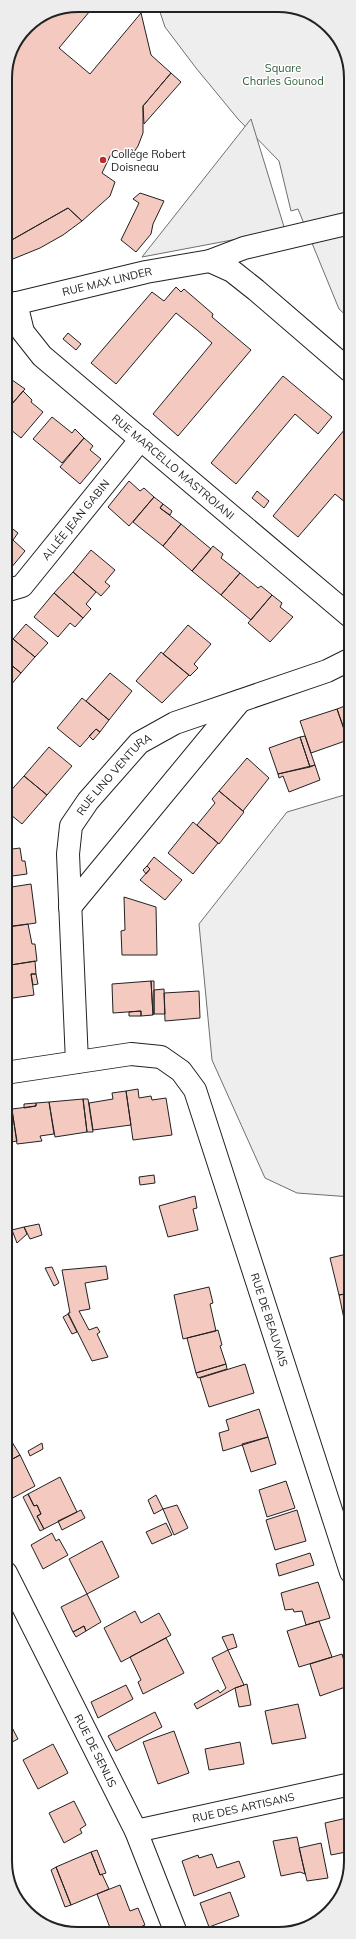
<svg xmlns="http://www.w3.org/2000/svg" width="356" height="1939" font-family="Mulish,sans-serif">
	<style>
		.green { fill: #eee; stroke: #6f6f6f }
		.parking { fill: #ededed; stroke: #6f6f6f }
		.building { fill: #f3c9c0; stroke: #222 }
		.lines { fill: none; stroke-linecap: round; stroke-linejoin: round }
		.minor-casing { stroke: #222; stroke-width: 24 }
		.minor { stroke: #fff; stroke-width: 22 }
		.poi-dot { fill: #c62828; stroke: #fff; stroke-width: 1.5 }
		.labels { text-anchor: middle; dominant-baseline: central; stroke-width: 3; stroke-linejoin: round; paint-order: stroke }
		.park-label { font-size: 11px; fill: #2f5e38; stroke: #fff }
		.poi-label { font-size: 11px; fill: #222; stroke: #fff; text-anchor: start }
		.street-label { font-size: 11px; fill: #222; stroke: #fff }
		.rim { fill: none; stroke: #222; stroke-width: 2 }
	</style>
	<rect width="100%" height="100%" fill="#fff"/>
	<path class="green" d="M158,6L296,7L333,30L350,69V319L339,309L298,209L291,211L279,161L238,119L196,68L165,27Z
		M351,793V1197L297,1193L265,1178L212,1060L199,924L287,812Z"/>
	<path class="parking" d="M251,119L285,230L142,257Z"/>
	<path class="building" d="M78,5H95L59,48L90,74L141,13L151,55L171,73L143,106V133L138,146L132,155L128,159L113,150L102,173L115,182L110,196L82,221L68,208L10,241L8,261L5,262V74L27,26L51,11Z
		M171,73L181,82L144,124L143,106Z
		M140,193L164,201L153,224L151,234L136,252L121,240L139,203L133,199Z
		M68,208L82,221L63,235L40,248L8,261L10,241Z
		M176,287L181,292L184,289L213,314L212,317L251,350L178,436L153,414L212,343L197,330L176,313L116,384L91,363L152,292L164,301Z
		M68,333L81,344L76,350L63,339Z
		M5,375L25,389L5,412Z
		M283,376L332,417L318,434L295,414L236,484L211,463Z
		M23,391L32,400L31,402L43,412L21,438L5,425V412Z
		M52,417L72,433L75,429L84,438L62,463L33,439Z
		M345,429L350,433L351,507L335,494L298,537L273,516Z
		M84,438L93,446L90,450L101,459L80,484L60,467Z
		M129,481L140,491L144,488L154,497L129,526L108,507Z
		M257,491L269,501L264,508L252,498Z
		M154,497L163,504L160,508L181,524L163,546L133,522Z
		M163,504L172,511L170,515L160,508Z
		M5,523L9,526L5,531Z
		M181,524L211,549L192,571L163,546Z
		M9,526L18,533L13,540L25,551L6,574L5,531Z
		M213,546L223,554L221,558L240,573L221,595L192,571Z
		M91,550L115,570L105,582L110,586L101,596L73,572Z
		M73,572L96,592L86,604L91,609L83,618L54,593Z
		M240,573L258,588L261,586L272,595L251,620L221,595Z
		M54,593L83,618L75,627L70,623L58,637L34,617Z
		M272,595L282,603L280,607L293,617L270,642L248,623Z
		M5,616L11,621L5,626Z
		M26,624L48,643L35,657L13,639Z
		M188,625L211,644L194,664L198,668L190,676L163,654Z
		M13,639L35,657L21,673L5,660V649Z
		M161,652L189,675L162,703L136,681Z
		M5,660L21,673L5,692Z
		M110,673L132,691L109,720L86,701Z
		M82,698L109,720L100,732L96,729L80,747L57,728Z
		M350,704L351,743L349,744L337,709Z
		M337,709L348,740L311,753L300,721Z
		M96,729L100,732L93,740L89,736Z
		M305,736L315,765L310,767L300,737Z
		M300,737L310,767L278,774L269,748Z
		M49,747L72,766L47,795L24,776Z
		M247,758L269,778L243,811L219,791Z
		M315,765L320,780L289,792L283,776L279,778L278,774Z
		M24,776L47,795L22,824L5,810V797Z
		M219,791L244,812L219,844L197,825L215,803L212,799Z
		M193,822L218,843L193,874L168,853Z
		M20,848L22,861H25L27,874L5,877V850Z
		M154,857L182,880L165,900L140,880L150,869L147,866Z
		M147,866L150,869L146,874L143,870Z
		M31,884L36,923L8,927L5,888Z
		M124,897L156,907L157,955H122L121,931L125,930Z
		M28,924L32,944H35L37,961L10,965L9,953L5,954V927Z
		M35,961L36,974H31L34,995L6,999L5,966Z
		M31,974H36L38,984L33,985Z
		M151,981H154V1014L153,1015Z
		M151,981L153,1015L141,1016V1011L113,1013L112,984Z
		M164,989L165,1014H154V990Z
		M199,991L200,1018L165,1021L164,993Z
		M141,1011V1016H129V1012Z
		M138,1089L139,1098L151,1096L152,1100L166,1098L172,1135L133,1140L126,1091Z
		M126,1091L131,1125L93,1130L89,1103L113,1099L112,1093Z
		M83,1099H88L93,1132H87Z
		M83,1099L87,1132L55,1137L49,1102Z
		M49,1102L54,1134L40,1136L42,1141L17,1144L12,1109L36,1106V1103Z
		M36,1103V1106L24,1108V1104Z
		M12,1111L17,1141L5,1143V1112Z
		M154,1175L155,1183L140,1185L139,1177Z
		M195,1196L197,1208L193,1209L198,1230L168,1237L159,1206Z
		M39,1224L42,1235L30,1239L24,1227Z
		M24,1227L27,1234L17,1243L12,1230Z
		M351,1253V1293L339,1295L330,1258Z
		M106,1266L108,1279L85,1283L90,1309L79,1311L89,1330L97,1327L100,1332L97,1334L108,1357L92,1361L68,1313H70L62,1270Z
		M52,1267L59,1283L54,1286L45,1268Z
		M209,1287L213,1303L210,1304L216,1331L183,1339L174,1295Z
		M351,1293V1332L347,1333L339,1295Z
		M68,1314L77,1332L72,1334L63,1317Z
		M218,1330L222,1345L220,1346L226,1364L196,1373L187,1338Z
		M351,1332V1351L347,1333Z
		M226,1364L227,1369L198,1378L196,1373Z
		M245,1364L254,1393L209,1407L200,1378Z
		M5,1400L12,1411L5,1415Z
		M259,1409L268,1437L223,1451L219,1433L229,1430L226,1420Z
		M5,1437L10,1444L12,1442L20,1455L5,1463Z
		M268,1437L276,1464L251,1472L242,1444Z
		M42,1443L43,1449L30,1456L28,1451Z
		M20,1455L35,1486L9,1500L6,1494L5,1463Z
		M60,1477L77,1512L44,1529L37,1516L41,1514L37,1505L34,1506L28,1494Z
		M286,1481L295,1508L267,1517L259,1490Z
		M28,1494L34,1506L37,1505L41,1514L37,1516L44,1529L40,1531L23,1497Z
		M156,1495L163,1509L154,1514L148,1500Z
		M177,1505L188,1528L174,1535L163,1509Z
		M81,1510L85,1518L62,1530L58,1521Z
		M297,1510L306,1541L275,1550L266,1520Z
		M166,1523L172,1535L152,1544L146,1532Z
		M52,1533L56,1541L59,1539L68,1555L43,1569L31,1545Z
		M102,1541L119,1577L87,1594L69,1559Z
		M310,1553L314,1565L279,1576L276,1564Z
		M318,1582L330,1618L306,1625L302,1611L294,1612L293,1609L285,1610L281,1593Z
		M87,1594L101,1622L86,1631L84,1626L73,1632L61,1607Z
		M135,1611L141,1623L159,1613L171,1635L121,1662L104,1628Z
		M319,1621L332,1657L299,1667L287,1631Z
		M84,1626L86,1631L76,1637L73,1632Z
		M233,1634L237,1647L228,1650L222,1637Z
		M166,1638L184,1673L143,1694L138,1682L141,1680L130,1657Z
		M6,1650L10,1657L6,1660Z
		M228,1650L244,1685L235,1688L197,1709L194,1704L218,1690L220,1693L226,1688L212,1658Z
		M342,1654L351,1685L320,1696L310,1664Z
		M247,1684L251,1705L239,1707L235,1688Z
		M126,1685L133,1699L98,1718L91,1702Z
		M298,1704L306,1738L272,1744L265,1711Z
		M155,1712L162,1727L116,1751L108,1736Z
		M6,1716L18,1739L6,1745Z
		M174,1731L189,1773L158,1784L143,1742Z
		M240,1742L244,1764L209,1770L205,1749Z
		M53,1744L68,1773L38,1789L23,1760Z
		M74,1801L86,1825L80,1829L82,1833L64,1843L49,1813Z
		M351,1817V1851L331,1855L325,1823Z
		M297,1837L305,1874L300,1872L281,1876L273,1841Z
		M321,1843L328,1878L307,1881L299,1848Z
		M97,1850L106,1873L100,1875L91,1852Z
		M91,1852L100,1875L102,1874L109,1889L71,1905L56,1867Z
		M212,1854L217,1868L239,1861L245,1877L194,1896L182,1861L198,1855L199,1858Z
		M56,1867L71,1905L65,1907L51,1870Z
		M120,1885L130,1911L138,1908L145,1925L126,1933H112L97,1894Z
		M230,1892L239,1916L209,1927L200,1903Z"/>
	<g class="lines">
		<defs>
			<g id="minor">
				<path d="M210,261L232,271L256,290L350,371"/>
				<path id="s1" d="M16,303L23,332L42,356L351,617"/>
				<path id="s2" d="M5,306L146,272L210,261L244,248L350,223"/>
				<path id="s3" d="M5,591L22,586L141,439"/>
				<path d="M70,907L240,701"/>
				<path id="s4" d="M77,1062L68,854L71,826L88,801L139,743L175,723L327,671L351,659"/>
				<path id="s5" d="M5,1073L131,1054L161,1057L181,1071L195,1090L351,1572"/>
				<path id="s6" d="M6,1573L136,1831L176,1933"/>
				<path id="s7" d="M136,1831L351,1784"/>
			</g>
		</defs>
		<use href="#minor" class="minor-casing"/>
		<use href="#minor" class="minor"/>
	</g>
	<circle class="poi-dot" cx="103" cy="160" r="4"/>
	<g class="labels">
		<g class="park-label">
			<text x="283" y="68">Square<tspan x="283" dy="13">Charles Gounod</tspan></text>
		</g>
		<g class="poi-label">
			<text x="111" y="154">Collège Robert<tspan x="111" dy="13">Doisneau</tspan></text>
		</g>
		<g class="street-label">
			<text stroke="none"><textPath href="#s2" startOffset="105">RUE MAX LINDER</textPath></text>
			<text stroke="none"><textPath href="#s1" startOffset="232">RUE MARCELLO MASTROIANI</textPath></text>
			<text stroke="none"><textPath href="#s3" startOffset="103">ALLÉE JEAN GABIN</textPath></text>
			<text stroke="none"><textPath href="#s4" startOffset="304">RUE LINO VENTURA</textPath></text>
			<text stroke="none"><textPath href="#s5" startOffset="447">RUE DE BEAUVAIS</textPath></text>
			<text stroke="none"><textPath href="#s6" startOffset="199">RUE DE SENLIS</textPath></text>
			<text stroke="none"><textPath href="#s7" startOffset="110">RUE DES ARTISANS</textPath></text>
		</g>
	</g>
	<path d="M0 0H356V1939H0ZM78 12H278A66 66 0 0 1 344 78V1861A66 66 0 0 1 278 1927H78A66 66 0 0 1 12 1861V78A66 66 0 0 1 78 12Z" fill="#ededed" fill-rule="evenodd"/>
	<path class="rim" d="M78 12H278A66 66 0 0 1 344 78V1861A66 66 0 0 1 278 1927H78A66 66 0 0 1 12 1861V78A66 66 0 0 1 78 12Z"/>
</svg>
